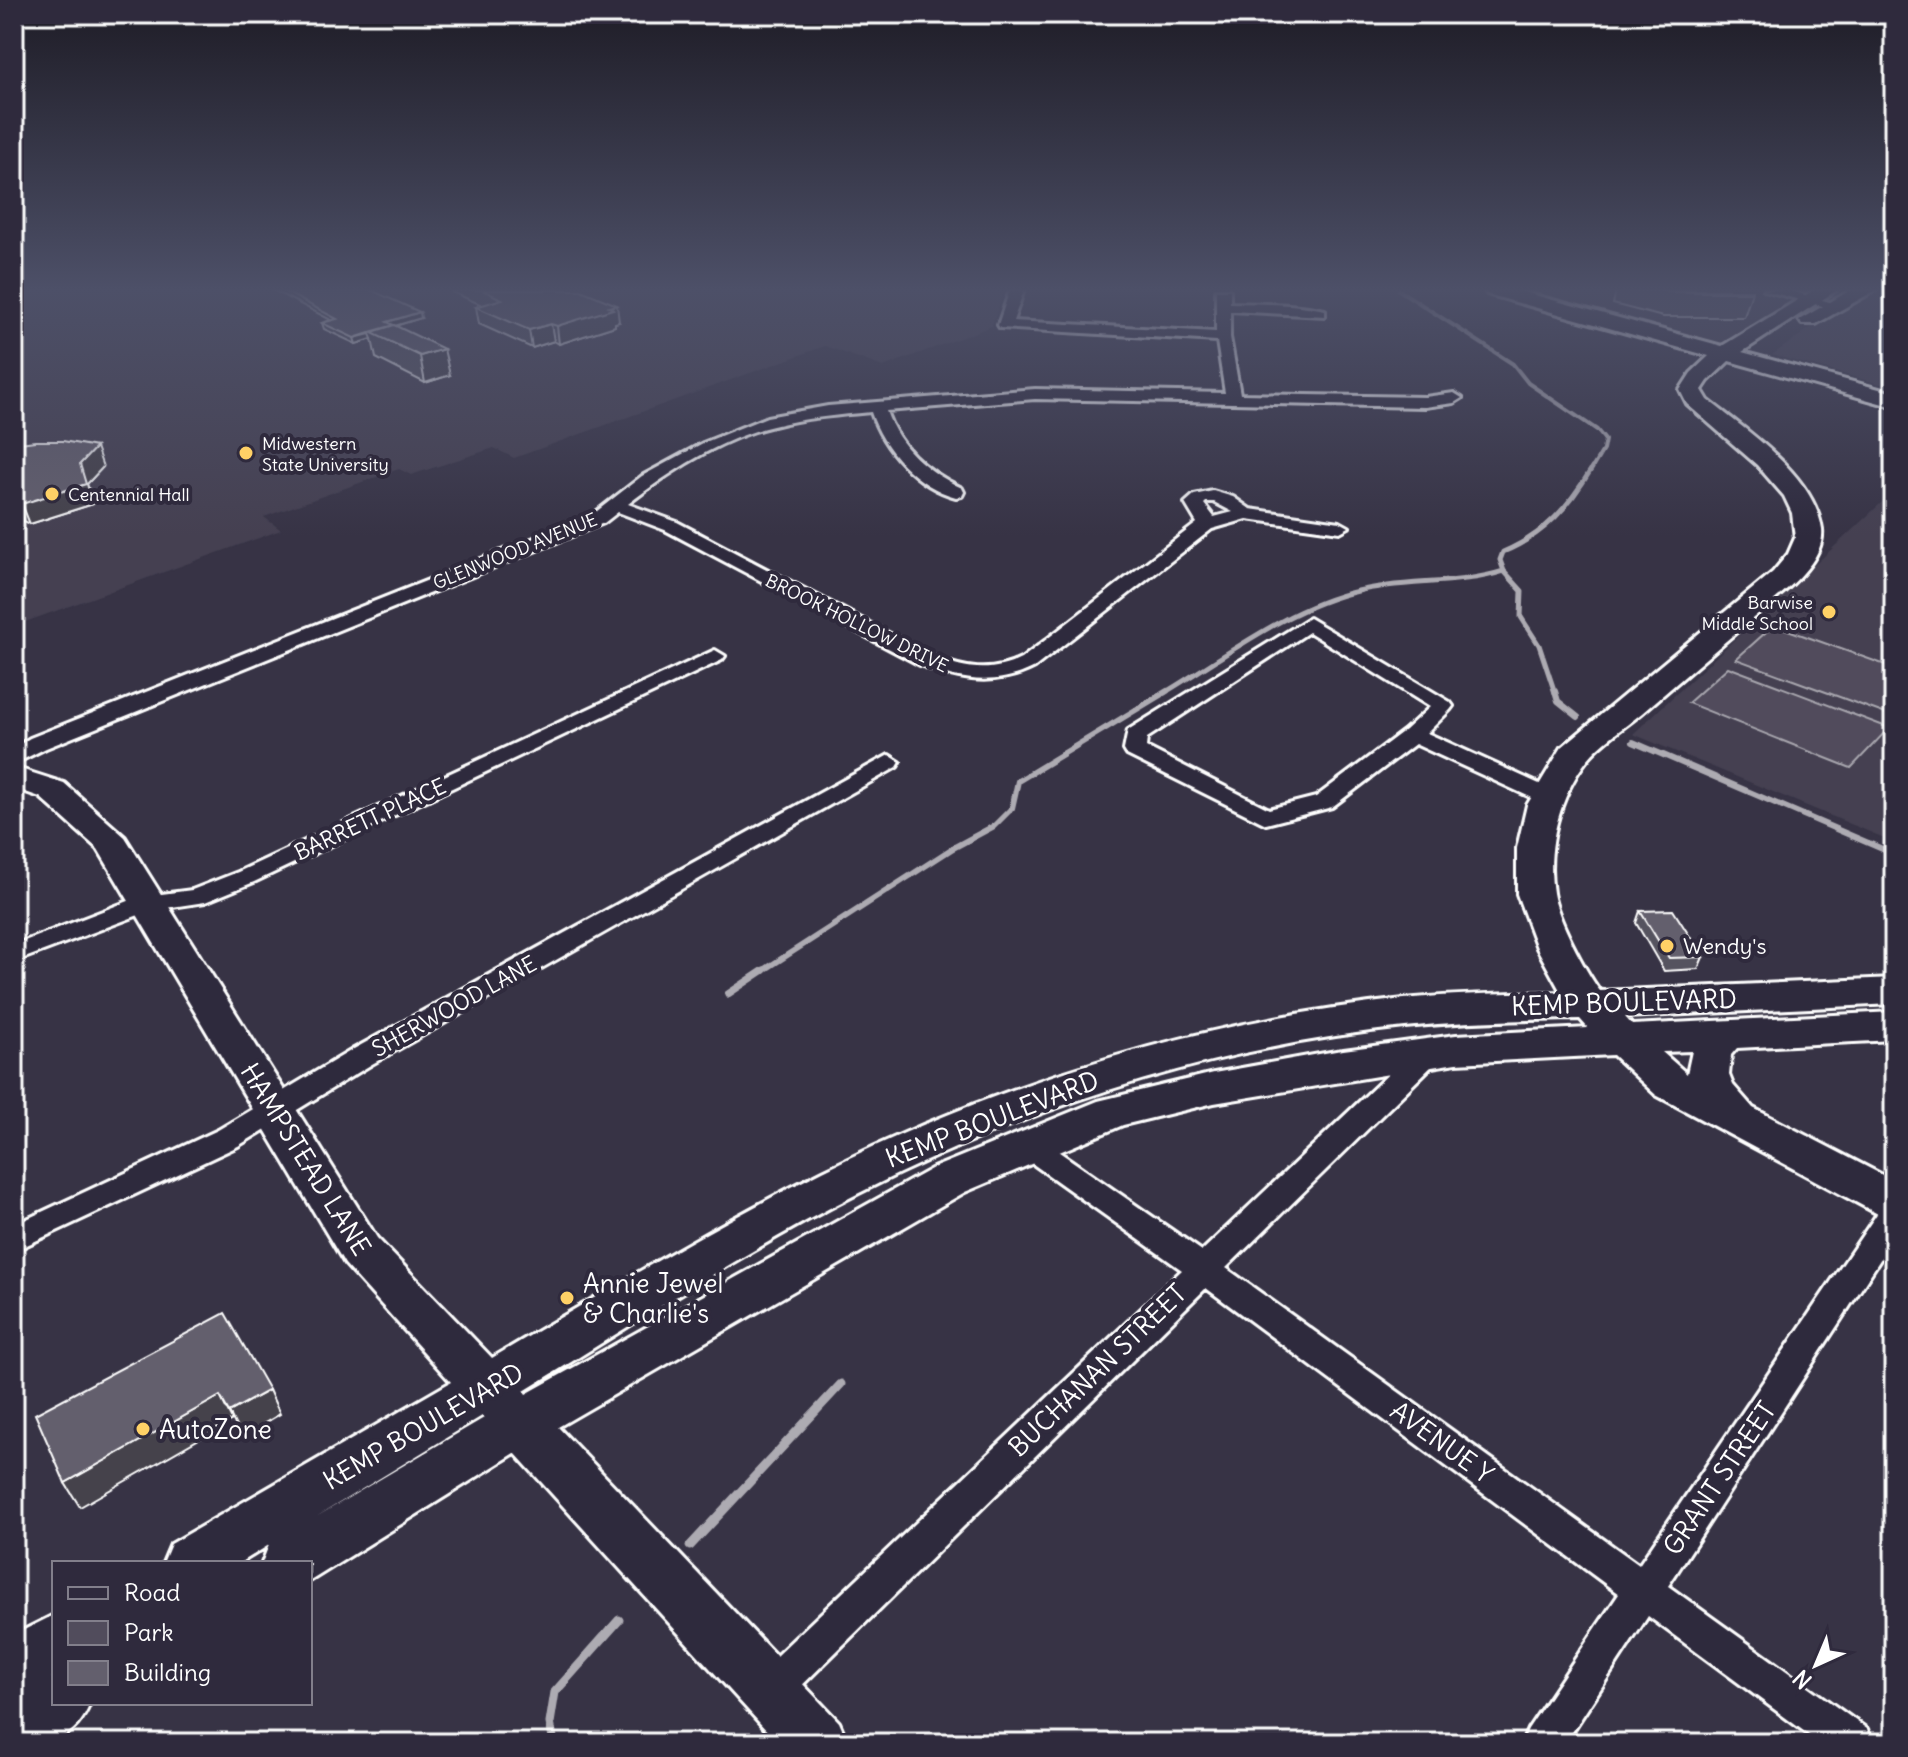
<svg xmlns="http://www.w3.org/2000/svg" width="1908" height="1757" font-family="Delius,sans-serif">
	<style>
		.built { fill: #444051 }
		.green { fill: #514c5c; stroke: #a8a6ae; stroke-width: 2 }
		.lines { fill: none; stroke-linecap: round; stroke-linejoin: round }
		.stream-far4 { stroke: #adabb2; stroke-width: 4 }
		.stream-far3 { stroke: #adabb2; stroke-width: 5 }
		.stream-far2 { stroke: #adabb2; stroke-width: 6 }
		.stream-far1 { stroke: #adabb2; stroke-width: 7 }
		.stream { stroke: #adabb2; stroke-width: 9 }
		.street-casing { stroke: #fff; stroke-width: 6 }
		.secondary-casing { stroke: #fff; stroke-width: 6 }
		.street { fill: #2f2a3d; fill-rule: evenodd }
		.secondary { fill: #2f2a3d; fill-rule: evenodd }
		.wall { fill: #55525e; stroke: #fff; stroke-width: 2 }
		.shaded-wall { fill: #45424c; stroke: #fff; stroke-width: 2 }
		.building { fill: #635f6d; stroke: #fff; stroke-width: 2 }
		.poi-dot { fill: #ffd166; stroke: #2f2a3d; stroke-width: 3 }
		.labels { text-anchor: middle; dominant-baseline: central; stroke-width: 8; stroke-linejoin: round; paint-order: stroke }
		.far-poi-label { font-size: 18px; fill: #fff; stroke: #2f2a3d; text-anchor: start }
		.far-street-label { font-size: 18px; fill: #fff; stroke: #2f2a3d }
		.street-label { font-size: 22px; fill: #fff; stroke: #2f2a3d }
		.poi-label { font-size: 22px; fill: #fff; stroke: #2f2a3d; text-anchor: start }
		.near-street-label { font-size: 26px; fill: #fff; stroke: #2f2a3d }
		.near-poi-label { font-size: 26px; fill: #fff; stroke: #2f2a3d; text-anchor: start }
	</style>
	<rect width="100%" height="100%" fill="#373345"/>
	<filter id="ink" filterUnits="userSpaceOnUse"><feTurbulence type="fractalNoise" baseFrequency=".0125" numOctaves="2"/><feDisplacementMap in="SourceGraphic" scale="16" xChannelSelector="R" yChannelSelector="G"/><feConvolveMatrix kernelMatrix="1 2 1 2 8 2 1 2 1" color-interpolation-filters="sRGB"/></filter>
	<g filter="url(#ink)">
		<path class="built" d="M14,290H1004L992,326L883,367L825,346L514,458L494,448L411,475L399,469L264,517L281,530L14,626Z
			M1522,290H1747L1797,302L1728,345Z
			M1883,290H1894V388L1772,355L1836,310Z
			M1894,491V842L1633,734Z"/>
		<path class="green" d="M1774,625L1894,668V717L1736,659Z
			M1728,667L1889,728L1851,768L1688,703Z"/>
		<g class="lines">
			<path class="stream-far4" d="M1399,290L1513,364L1528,383L1597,430L1605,440L1603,450L1591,470"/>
			<path class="stream-far3" d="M1164,693C1226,656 1288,607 1358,591C1406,579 1457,586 1504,571
				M1555,693L1539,645L1521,617L1522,591L1504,571L1500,560L1503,552C1546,534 1569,506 1592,468"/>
			<path class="stream-far2" d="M1555,691L1558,701L1578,717
				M1633,742L1894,854
				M761,972L953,848L994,826L1012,808L1018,781L1167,691"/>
			<path class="stream-far1" d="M728,994L764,970"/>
			<path class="stream" d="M690,1546L841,1384
				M554,1743L550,1723L555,1692L619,1620"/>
			<defs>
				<path id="street" d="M1010,290H1024L1013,321L1216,332V290H1230V303C1262,304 1293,303 1325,310V316L1230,311V337L1240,394L1425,397L1454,393L1462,398L1454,403L1425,407L1035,399L886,411C899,448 928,472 962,488L964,492L962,496L956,497C917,487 883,449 871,412C838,415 805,418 773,426C722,438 669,472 628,504L677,522L934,657C965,669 990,674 1021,659L1197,523L1185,503L1194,495L1213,491L1233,497L1250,509L1340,522L1349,527L1340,532L1247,519L1212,529L1035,667C996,687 960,681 920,665L665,530L618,512L604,523L46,748L14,764V748L30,738L592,515L642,476L703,443L767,417L828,406L1035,389L1225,393L1217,341L1000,328L998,325ZM1206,502H1214L1233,512L1214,517L1204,504Z
					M1764,290H1787L1840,305L1833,309Z
					M1309,618L1450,702L1453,706L1450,710L1427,733L1557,792L1560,797L1557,802H1541L1415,744L1332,807L1266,824L1127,755L1124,750L1128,730ZM1309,632L1430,707L1405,730L1316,797L1269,809L1146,747L1147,738Z
					M715,650L725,656L722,660L254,882L205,902L152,910L14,962V945L139,897L192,890L238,872Z
					M889,755L900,762L897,767L372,1064L238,1146L14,1251V1225L218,1130L352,1050Z
					M1428,1043L1438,1046L1442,1053L1438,1060L1226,1268L1639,1565L1883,1205L1894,1201V1238L1668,1586L1867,1729L1873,1743H1820L1648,1616L1565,1743H1522L1528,1729L1619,1594L1206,1288L783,1704L769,1709L755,1704L750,1690L755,1676L1182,1270L1019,1154L1015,1146L1019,1138L1029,1135L1039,1138L1202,1251L1418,1046Z"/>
				<path id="secondary" d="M1484,290H1516L1722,346L1814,290H1837L1742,352L1894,393V407L1729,361L1708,381L1702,390L1708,400C1747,431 1815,476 1822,530C1825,558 1791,586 1772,602C1728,639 1685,676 1642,713C1624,728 1601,742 1587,760C1559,796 1546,848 1553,893C1557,918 1585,971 1600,991L1894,978V1004L1625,1017L1632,1025L1894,1012V1040L1737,1048L1731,1055L1729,1075L1733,1085L1753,1108L1894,1181V1220L1878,1214L1656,1095L1613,1055L1456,1063L1214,1103L1123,1125L965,1192L558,1427L839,1722L848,1743H778L515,1453L310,1581V1563H262L269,1545L240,1563H163L171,1544L451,1382L345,1264L98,849L40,797L14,788V767L64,783L125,837L377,1238L492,1358C601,1294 710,1228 823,1171C1004,1081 1203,1020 1404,999C1456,994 1509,993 1561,992L1537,948L1517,894V848L1527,805L1562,747L1773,572L1788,554L1795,538L1792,513L1784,496L1757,465L1687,404L1680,390L1691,373L1709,356L1487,294ZM1580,1019L1588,1028L1456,1035L1336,1051L1214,1073L1098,1101L933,1168L526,1394L524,1391C634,1324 742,1252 857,1194C1029,1107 1213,1047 1405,1027C1463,1021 1522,1020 1580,1019ZM1692,1051L1687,1074L1662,1052ZM482,1416L484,1418L316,1517Z
					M1851,290H1876L1816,324H1802L1799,320Z
					M54,1615V1676L51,1678L54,1677V1703H90C75,1741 52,1743 14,1743V1698L26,1691L14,1696V1635Z"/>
			</defs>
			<use href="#street" class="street-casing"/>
			<use href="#secondary" class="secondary-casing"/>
			<use href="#street" class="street"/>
			<use href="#secondary" class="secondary"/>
		</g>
		<path class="wall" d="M273,290H371L421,318L395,326L450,375L425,383L376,358L372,339L356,344L324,329L322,323L331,320Z
			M452,290H581L619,322L615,323V326L559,344L554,341L532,348L479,324L476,307L482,305L452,292Z
			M1616,290H1752V292L1744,317H1663L1613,304Z
			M14,446L103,467L87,484L93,504L30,524L24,521L14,524Z
			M1640,911L1703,957L1698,969L1664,971L1636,923Z"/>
		<path class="shaded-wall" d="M617,305L619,322L615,323V326L559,344L557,326Z
			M420,312L421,318L388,328L387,322Z
			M551,324L554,341L532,348L529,330Z
			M370,334L372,339L356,344L354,338Z
			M444,349L450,375L425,383L420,356Z
			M96,447L103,467L87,484L93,504L30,524L22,504L80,464Z
			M17,501L24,521L14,524V502Z
			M269,1390L280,1414L241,1437L229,1412Z
			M220,1396L232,1420L80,1507L65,1483Z"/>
		<path class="building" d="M282,290H371L420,312L387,322L394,325L354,338L322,323L337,319Z
			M482,290H581L617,305L609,307L613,309L557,326L551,324L529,330L476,307L502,299Z
			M1661,290H1752V292H1670Z
			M394,325L444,349L420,356L370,332Z
			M35,441H63L96,447L80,464L86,484L22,504L17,501L14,502V446L20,443Z
			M1673,910L1703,957L1669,958L1640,911Z
			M225,1313L269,1390L229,1412L220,1396L65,1483L35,1414Z"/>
	</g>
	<linearGradient id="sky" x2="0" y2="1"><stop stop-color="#1e1c26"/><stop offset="0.54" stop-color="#4d5068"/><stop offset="1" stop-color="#4d5068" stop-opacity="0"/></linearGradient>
	<rect width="1908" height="536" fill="url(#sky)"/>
	<g class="poi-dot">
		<circle cx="246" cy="453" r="8"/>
		<circle cx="52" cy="494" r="8"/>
		<circle cx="1829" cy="612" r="8"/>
		<circle cx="1667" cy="946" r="8"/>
		<circle cx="567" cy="1298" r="8"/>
		<circle cx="143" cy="1429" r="8"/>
	</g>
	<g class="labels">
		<g class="far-poi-label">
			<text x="262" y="443">Midwestern<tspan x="262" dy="21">State University</tspan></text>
			<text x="68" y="494">Centennial Hall</text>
			<text x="1813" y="602" text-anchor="end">Barwise<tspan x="1813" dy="21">Middle School</tspan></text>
		</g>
		<g class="far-street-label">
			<text transform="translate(515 551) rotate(-22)">GLENWOOD AVENUE</text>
			<text transform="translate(857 623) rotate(26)">BROOK HOLLOW DRIVE</text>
		</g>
		<g class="street-label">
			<text transform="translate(370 819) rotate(-25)">BARRETT PLACE</text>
			<text transform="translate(454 1006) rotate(-29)">SHERWOOD LANE</text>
		</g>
		<g class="poi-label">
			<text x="1683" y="946">Wendy's</text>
		</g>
		<g class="near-street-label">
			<text transform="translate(1624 1002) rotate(-2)">KEMP BOULEVARD</text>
			<text transform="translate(992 1119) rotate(-21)">KEMP BOULEVARD</text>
			<text transform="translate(306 1159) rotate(58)">HAMPSTEAD LANE</text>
			<text transform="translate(1097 1370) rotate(-44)">BUCHANAN STREET</text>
			<text transform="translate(423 1426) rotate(-30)">KEMP BOULEVARD</text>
			<text transform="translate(1442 1442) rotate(36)">AVENUE Y</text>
			<text transform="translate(1719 1478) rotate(-56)">GRANT STREET</text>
		</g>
		<g class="near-poi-label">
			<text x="583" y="1283">Annie Jewel<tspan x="583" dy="30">&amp; Charlie's</tspan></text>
			<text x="159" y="1429">AutoZone</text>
		</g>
	</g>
	<rect width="1908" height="1757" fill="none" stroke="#2f2a3d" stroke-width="48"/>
	<rect x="24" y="24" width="1860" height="1709" fill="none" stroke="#fff" stroke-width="3" filter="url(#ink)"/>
	<rect x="52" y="1561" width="260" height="144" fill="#2f2a3d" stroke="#827f8b" stroke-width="2"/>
	<rect x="68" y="1587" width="40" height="12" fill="#2f2a3d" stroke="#827f8b" stroke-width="2"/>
	<text x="124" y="1601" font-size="24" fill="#ffffff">Road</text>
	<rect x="68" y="1621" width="40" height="24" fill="#514c5c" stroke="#827f8b" stroke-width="2"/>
	<text x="124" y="1641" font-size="24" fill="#ffffff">Park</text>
	<rect x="68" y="1661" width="40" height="24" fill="#635f6d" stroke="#827f8b" stroke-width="2"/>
	<text x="124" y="1681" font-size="24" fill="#ffffff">Building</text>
	<g transform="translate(1816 1665) rotate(224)" stroke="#2f2a3d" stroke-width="6" paint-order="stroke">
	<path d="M0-6L14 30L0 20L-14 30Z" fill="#ffffff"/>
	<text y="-12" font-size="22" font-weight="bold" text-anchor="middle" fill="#ffffff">N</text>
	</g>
</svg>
